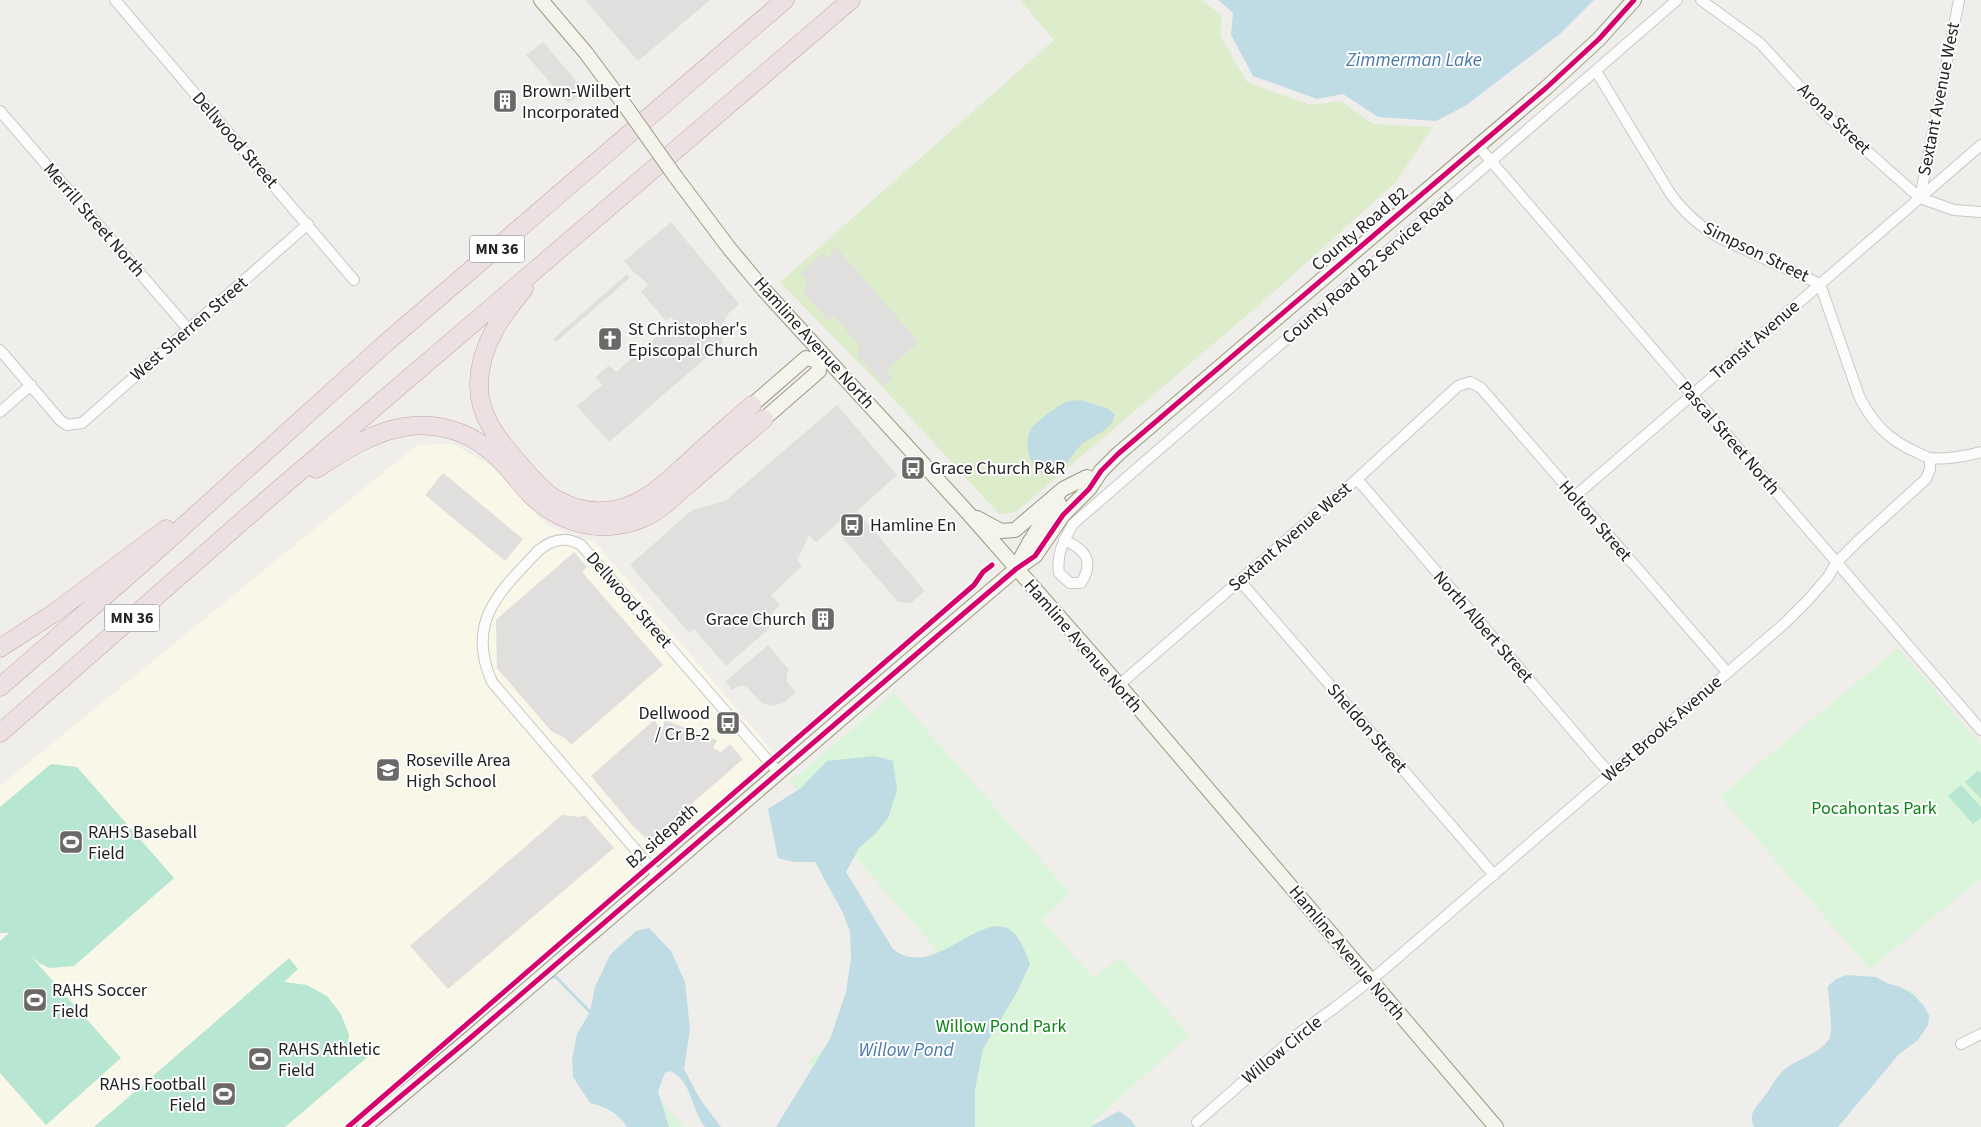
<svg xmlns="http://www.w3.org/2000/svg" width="1981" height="1127" font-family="'Source Sans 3',sans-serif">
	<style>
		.education { fill: #f8f7e8 }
		.grass { fill: #ddeccb }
		.park { fill: #daf5da }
		.pitch { fill: #b7e6d2 }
		.parking { fill: #e0dfde }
		.water { fill: #bfdbe3 }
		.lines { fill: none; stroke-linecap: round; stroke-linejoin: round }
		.stream { stroke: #bfdbe3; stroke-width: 3 }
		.street-casing { stroke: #c9c8c7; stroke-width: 12 }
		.secondary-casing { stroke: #999a82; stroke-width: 16 }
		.highway-casing { stroke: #c5a2ac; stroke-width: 19 }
		.street { stroke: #fdfcfc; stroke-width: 10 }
		.secondary { stroke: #f4f4ed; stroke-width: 14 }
		.highway { stroke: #ece0e2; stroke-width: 18 }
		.secondary-bridge-casing { stroke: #999a82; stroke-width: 16; stroke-linecap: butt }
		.secondary-bridge { stroke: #f4f4ed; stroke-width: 14 }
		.cycleway-casing { stroke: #fff; stroke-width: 8 }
		.cycleway { stroke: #d6006c; stroke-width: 5 }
		.labels { text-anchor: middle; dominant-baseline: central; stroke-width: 4; stroke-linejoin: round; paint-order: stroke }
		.shield { fill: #fff; stroke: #646464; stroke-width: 1 }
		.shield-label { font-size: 16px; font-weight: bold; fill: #222 }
		.poi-label { font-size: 18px; fill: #222; stroke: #fff; text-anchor: start }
		.street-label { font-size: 18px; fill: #222; stroke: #fff }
		.park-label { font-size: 18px; fill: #0c8416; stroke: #fff }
		.water-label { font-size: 19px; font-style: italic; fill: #4a7aab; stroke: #fff }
	</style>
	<rect width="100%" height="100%" fill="#f0eeeb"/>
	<path class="education" d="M453,444L492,466L547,526L595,542L774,753L344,1127H0V786L417,445Z"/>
	<path class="grass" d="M1020,0H1202L1222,16L1220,35L1247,82L1310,105L1341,101L1373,124L1433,127L1395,183L1259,305L1016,512L999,514L886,391L780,282L1054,40Z"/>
	<path class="park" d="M1898,648L1981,745V878L1870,969L1720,796Z
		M894,693L1070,893L1042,920L1094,979L1120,957L1189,1035L1093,1122V1127H816L844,1102L808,1062L936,949L790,782Z
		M653,1092L684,1127H638Z"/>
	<path class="pitch" d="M51,764L77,767L174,878L74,966L49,968L39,963L29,954L121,1058L46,1125L0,1073V941L9,933H0V807Z
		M1978,770L1981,773V799L1965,782Z
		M1961,785L1981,807V818L1973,824L1948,796Z
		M289,958L298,969L284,982L307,985L327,996L341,1014L349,1035L347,1055L362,1043L371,1054L285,1127H94Z"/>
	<path class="parking" d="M585,0H710L638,61Z
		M543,42L585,91L568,103L526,55Z
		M671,222L739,304L728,314L722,324L721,332L723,343L609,442L577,406L602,385L596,377L609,365L616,372L675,321L671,317L666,321L641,292L648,285L640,276L635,274L624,261Z
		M834,245L919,342L886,370L893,378L884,386L857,355L860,346L833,315L830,322L803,292L807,281L800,273L823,253L829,259Z
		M627,274L630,278L556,342L553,339Z
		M837,405L897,475L857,511L925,591L911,603L898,602L841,536L847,531L839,522L816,542L809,535L797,560L802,566L771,595L780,605L773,612L772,626L726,666L694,629L689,633L630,565L692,510L725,501Z
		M443,473L523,539L505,561L425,495Z
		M574,552L587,567L582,572L663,665L571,745L565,738L551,731L497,668L496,620Z
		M768,645L789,670L787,672V682L796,692L783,703L772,706L762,703L746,686H739L732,690L725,682Z
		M654,720L662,731L665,720L717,740L713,748L721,752L730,744L743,759L649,841L632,825L591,776Z
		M562,815L580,817L585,815L614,848L448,989L410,946Z"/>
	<path class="water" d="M1218,0H1594L1561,33L1465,106L1436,121L1378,117L1343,94L1317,99L1253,76L1231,35L1233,13Z
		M1081,400L1109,409L1115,415C1111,431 1094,435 1082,444C1073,452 1068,467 1056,472C1033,481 1022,447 1030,431C1034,423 1058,405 1066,402C1070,400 1076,401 1081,400Z
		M875,756L893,761L897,790L888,818L875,834L859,848L846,872L893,949C934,983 984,903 1014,933C1022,942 1026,954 1030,964L1017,992L983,1049L975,1090V1127H776L830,1039L846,992L851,959L850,932L843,913L815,862H794L778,858L768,809L801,788L827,761Z
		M649,928L671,951L685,982L690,1029L684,1069L700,1099L721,1127H705C691,1109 692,1081 670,1071L665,1073L658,1091L669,1127H627C618,1113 607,1107 590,1103L573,1077L572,1060L577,1034L590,1012L595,987L610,955L636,931Z
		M1847,975L1876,977L1887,983L1900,987L1913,994L1923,1005L1929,1015L1928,1025L1918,1040L1899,1054L1838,1127H1754C1748,1112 1756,1108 1764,1097C1772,1087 1775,1077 1785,1069C1799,1058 1818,1055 1829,1039C1834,1032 1828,996 1828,986L1836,979Z
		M1119,1111L1130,1119L1136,1127H1090Z"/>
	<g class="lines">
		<path class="stream" d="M547,977H556L590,1012"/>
		<defs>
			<path id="street" d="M115,0L354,280
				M1701,0L1760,43L1823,112L1920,198L1954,210L1981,212
				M1596,71L1670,193C1684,213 1700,227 1722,239L1820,284L1859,396C1872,423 1889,440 1916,452C1920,454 1926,457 1930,458C1944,460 1967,456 1981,452
				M0,111L189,330
				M1478,146L1981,730
				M1920,198L1959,0
				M0,350L60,420L67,425L82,423L308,224
				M0,412L31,385
				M1357,479L1610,774
				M1574,497L1981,145
				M1064,540C1085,549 1095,561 1081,583H1070L1059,573C1056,554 1064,540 1073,524L1677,0
				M1240,581L1494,875
				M1119,685L1357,479L1458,386L1470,382L1481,388L1727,672
				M658,876L492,682C465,622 500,591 539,550C553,539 566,536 581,545L778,772
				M1961,1044L1981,1034
				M1197,1122L1298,1034L1333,1009L1382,971L1785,623L1809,599L1828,577L1836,563L1860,539L1926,479L1930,469V458"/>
			<path id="secondary" d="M541,0L586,53L629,111
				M675,176L729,248L764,290L969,514L1119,685L1496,1127
				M752,405L806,358L818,361
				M764,419L819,371L818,361
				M977,518L1001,531L1015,530L1063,489L1087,477
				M1016,568C1027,545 1040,521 1059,503
				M364,1127L469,1039L942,632L1016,569L1035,556L1063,515L1089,489L1101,471L1118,454L1546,88L1599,39L1634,0"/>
			<path id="highway" d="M524,289C501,316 480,346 479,383C478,418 501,443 523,468C533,479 543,492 556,499C575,510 597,514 618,509C649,502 670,478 693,458C712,440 732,423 752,405
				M316,469C343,452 372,432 404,427C434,422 466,430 489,450C505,462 516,479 530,494C560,524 601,535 641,519C661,511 676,494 692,481C716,460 740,439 764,419
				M0,648L54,613L166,529
				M0,687L145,561L387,342L785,0
				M0,733L263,503L851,0"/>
		</defs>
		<use href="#street" class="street-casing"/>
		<use href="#secondary" class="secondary-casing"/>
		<use href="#highway" class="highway-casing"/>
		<use href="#street" class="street"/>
		<use href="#secondary" class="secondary"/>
		<use href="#highway" class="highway"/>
		<defs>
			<path id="secondary-bridge" d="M629,111L675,176"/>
		</defs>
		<use href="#secondary-bridge" class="secondary-bridge-casing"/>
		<use href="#secondary-bridge" class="secondary-bridge"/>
		<defs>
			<path id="cycleway" d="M348,1127L974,585L983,572L992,565
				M364,1127L469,1039L942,632L1016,569L1035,556L1063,515L1089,489L1101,471L1118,454L1546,88L1599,39L1634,0"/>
		</defs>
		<use href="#cycleway" class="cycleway-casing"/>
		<use href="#cycleway" class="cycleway"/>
	</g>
	<defs>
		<symbol id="building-square" viewBox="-11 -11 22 22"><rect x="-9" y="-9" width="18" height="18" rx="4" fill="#6a6968" stroke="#fff"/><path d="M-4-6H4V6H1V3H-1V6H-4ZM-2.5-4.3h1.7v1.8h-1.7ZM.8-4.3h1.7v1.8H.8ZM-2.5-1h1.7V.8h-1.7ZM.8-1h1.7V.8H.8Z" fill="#fff"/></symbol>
		<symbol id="church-square" viewBox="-11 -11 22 22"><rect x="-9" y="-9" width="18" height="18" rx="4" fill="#6a6968" stroke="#fff"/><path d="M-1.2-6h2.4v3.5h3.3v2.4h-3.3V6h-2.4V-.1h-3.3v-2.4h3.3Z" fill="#fff"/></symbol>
		<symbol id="bus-square" viewBox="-11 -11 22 22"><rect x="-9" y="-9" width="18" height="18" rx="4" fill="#6a6968" stroke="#fff"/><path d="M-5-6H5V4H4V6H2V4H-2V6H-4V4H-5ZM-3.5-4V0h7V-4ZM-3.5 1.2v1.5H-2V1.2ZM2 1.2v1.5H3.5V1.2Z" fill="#fff"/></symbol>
		<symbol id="school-square" viewBox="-11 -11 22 22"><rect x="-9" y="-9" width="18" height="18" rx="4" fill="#6a6968" stroke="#fff"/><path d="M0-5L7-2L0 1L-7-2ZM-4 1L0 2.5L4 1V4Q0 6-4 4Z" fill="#fff"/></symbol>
		<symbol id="stadium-square" viewBox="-11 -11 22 22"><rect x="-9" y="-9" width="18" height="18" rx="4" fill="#6a6968" stroke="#fff"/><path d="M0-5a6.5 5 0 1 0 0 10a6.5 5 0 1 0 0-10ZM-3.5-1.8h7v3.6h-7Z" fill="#fff"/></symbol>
	</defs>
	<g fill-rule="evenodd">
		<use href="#building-square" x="491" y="87" width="28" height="28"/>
		<use href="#church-square" x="596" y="325" width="28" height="28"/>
		<use href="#bus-square" x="899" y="454" width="28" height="28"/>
		<use href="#bus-square" x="838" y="511" width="28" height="28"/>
		<use href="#building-square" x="809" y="605" width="28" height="28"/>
		<use href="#bus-square" x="714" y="709" width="28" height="28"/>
		<use href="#school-square" x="374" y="756" width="28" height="28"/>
		<use href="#stadium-square" x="57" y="828" width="28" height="28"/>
		<use href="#stadium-square" x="21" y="986" width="28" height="28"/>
		<use href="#stadium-square" x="246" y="1045" width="28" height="28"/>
		<use href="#stadium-square" x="210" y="1080" width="28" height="28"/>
	</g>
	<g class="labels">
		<g class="shield">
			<rect x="469.5" y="235.5" width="55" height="27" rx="4"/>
			<rect x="104.5" y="604.5" width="55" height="27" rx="4"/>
		</g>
		<g class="shield-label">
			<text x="497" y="249">MN 36</text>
			<text x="132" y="618">MN 36</text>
		</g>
		<g class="poi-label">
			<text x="522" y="91">Brown-Wilbert<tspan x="522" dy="21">Incorporated</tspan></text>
			<text x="628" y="329">St Christopher's<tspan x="628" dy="21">Episcopal Church</tspan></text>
			<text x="930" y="468">Grace Church P&amp;R</text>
			<text x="870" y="525">Hamline En</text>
			<text x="806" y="619" text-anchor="end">Grace Church</text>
			<text x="710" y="713" text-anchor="end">Dellwood<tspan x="710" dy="21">/ Cr B-2</tspan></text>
			<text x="406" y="760">Roseville Area<tspan x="406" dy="21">High School</tspan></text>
			<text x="88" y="832">RAHS Baseball<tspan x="88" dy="21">Field</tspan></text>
			<text x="52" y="990">RAHS Soccer<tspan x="52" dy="21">Field</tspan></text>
			<text x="278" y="1049">RAHS Athletic<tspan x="278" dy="21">Field</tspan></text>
			<text x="206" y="1084" text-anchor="end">RAHS Football<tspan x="206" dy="21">Field</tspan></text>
		</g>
		<g class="street-label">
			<text transform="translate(1939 99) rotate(-79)">Sextant Avenue West</text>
			<text transform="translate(1834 119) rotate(44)">Arona Street</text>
			<text transform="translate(235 140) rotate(49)">Dellwood Street</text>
			<text transform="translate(94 220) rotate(49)">Merrill Street North</text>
			<text transform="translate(1360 229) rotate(-40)">County Road B2</text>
			<text transform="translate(1756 252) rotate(26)">Simpson Street</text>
			<text transform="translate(1368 268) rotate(-41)">County Road B2 Service Road</text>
			<text transform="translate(189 329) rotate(-41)">West Sherren Street</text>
			<text transform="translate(1755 340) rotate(-41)">Transit Avenue</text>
			<text transform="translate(814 343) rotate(48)">Hamline Avenue North</text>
			<text transform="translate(1729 438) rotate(49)">Pascal Street North</text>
			<text transform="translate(1595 521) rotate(49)">Holton Street</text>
			<text transform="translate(1290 537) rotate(-41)">Sextant Avenue West</text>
			<text transform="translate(629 600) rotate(49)">Dellwood Street</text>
			<text transform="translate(1483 627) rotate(49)">North Albert Street</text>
			<text transform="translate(1083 646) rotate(49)">Hamline Avenue North</text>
			<text transform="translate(1367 728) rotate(49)">Sheldon Street</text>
			<text transform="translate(1662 729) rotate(-41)">West Brooks Avenue</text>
			<text transform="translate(662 836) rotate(-41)">B2 sidepath</text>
			<text transform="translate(1347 953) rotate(50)">Hamline Avenue North</text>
			<text transform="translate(1282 1050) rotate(-39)">Willow Circle</text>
		</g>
		<g class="park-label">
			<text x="1874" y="808">Pocahontas Park</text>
			<text x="1001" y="1026">Willow Pond Park</text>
		</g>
		<g class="water-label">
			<text x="1414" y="60">Zimmerman Lake</text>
			<text x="906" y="1050">Willow Pond</text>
		</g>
	</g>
</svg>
